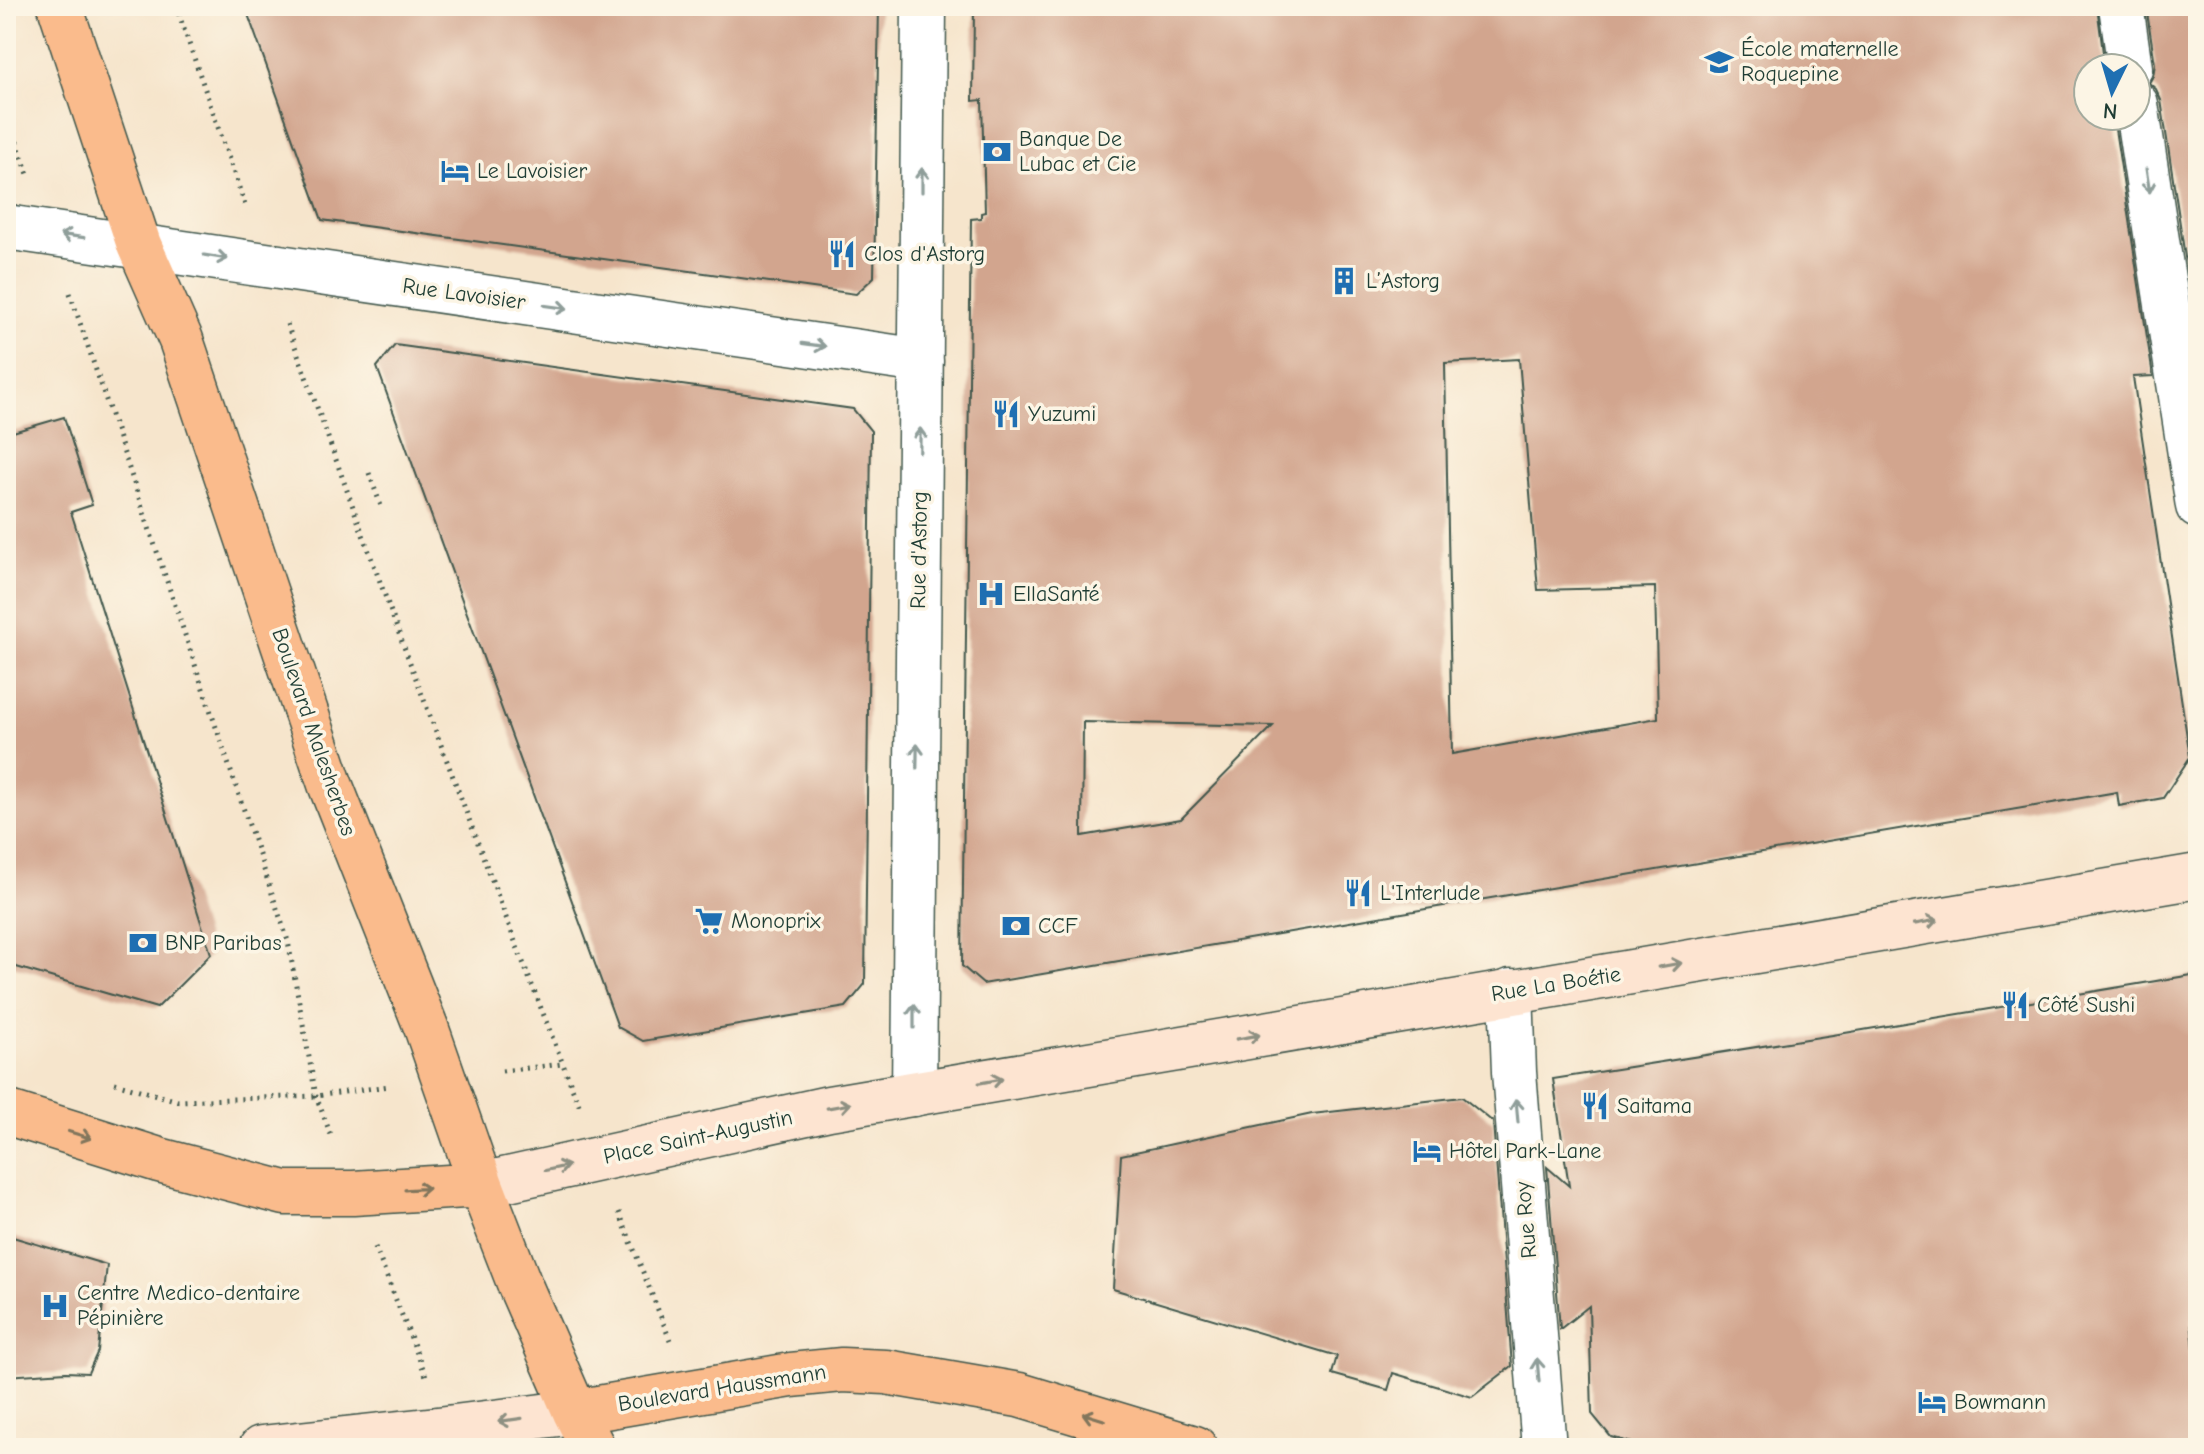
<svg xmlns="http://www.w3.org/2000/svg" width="2204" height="1454" font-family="'Comic Neue',sans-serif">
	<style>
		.building { fill: #d2a58e; fill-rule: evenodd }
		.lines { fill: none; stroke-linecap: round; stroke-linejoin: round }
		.street-casing { stroke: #3f564b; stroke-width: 47 }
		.secondary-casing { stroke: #3f564b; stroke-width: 47 }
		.primary-casing { stroke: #3f564b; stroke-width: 47 }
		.path { stroke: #3f564b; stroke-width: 5; stroke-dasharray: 2 6; stroke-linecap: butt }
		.street { stroke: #fff; stroke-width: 44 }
		.secondary { stroke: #fde4d1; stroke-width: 44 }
		.primary { stroke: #fabb8c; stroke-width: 44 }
		.oneway { stroke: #8f9e9a }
		.oneway2 { stroke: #8e9082 }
		.oneway3 { stroke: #82765c }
		.labels { text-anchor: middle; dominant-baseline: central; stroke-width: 7; stroke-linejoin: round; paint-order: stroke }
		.poi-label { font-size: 22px; fill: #1f3d34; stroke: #fcf5e5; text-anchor: start }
		.street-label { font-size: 22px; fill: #1f3d34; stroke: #fcf5e5 }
	</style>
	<rect width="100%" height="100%" fill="#fcf5e5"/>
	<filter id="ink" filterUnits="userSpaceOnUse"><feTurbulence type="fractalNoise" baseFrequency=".0125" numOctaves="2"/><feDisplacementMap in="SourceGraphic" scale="16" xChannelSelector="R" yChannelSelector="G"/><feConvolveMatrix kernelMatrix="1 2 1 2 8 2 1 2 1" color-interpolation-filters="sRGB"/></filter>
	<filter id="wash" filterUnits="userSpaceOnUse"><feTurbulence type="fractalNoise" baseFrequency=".006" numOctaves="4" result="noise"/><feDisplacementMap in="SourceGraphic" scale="32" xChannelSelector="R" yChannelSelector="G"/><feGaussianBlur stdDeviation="1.8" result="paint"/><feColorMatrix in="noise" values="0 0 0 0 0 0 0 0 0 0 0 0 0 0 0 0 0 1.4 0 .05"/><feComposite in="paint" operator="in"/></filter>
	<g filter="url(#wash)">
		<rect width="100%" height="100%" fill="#f6e5cc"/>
		<g id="blocks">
			<path class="building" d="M245,6H879L874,277L856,294L322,220Z
				M974,6H2097L2105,68H2088V116H2113L2153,376L2133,377L2190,757L2163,798L2119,806L2117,792L983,984L962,966L971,219L981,218V213L985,212L982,100L973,101ZM1519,359L1538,590L1655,587L1658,718L1452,754L1445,363ZM1083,722L1273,726L1181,819L1082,836Z
				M2146,6H2198V342L2161,100L2156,89L2149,83L2153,76L2155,64Z
				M395,345L853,409L871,431L865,984L846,1007L643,1041L618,1027L377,367Z
				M64,417L92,505L71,512L211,954L157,1008L6,964V434Z
				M2198,974V1320H2191L2198,1387V1448H1650L1611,1437L1592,1414L1589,1306L1560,1329L1547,1167L1569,1186L1553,1079L1839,1034Z
				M1462,1097L1493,1122L1512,1366L1472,1397L1393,1373L1388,1390L1332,1374L1337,1356L1113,1289L1121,1155L1312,1114Z
				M6,1235L107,1265L98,1351L88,1373L66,1372L6,1376Z"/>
		</g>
	</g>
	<g filter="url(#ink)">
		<use href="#blocks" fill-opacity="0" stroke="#3f564b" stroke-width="2"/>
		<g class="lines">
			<defs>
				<path id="street" d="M2121,6L2130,68
					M2136,104L2198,506
					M6,227L921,361
					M1511,991L1514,1072L1544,1448
					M914,1094L924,6"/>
				<path id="secondary" d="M481,1185L829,1108L2198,876
					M261,1448L446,1428L575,1412"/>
				<path id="primary" d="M60,6L139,245L181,340L330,784L426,1027L481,1185L521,1288L575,1412L593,1448
					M6,1112L159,1160L285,1193H353L481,1185
					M575,1412L791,1375L842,1370L886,1372L1019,1395L1195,1448"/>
			</defs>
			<use href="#street" class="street-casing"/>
			<use href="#secondary" class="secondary-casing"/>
			<use href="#primary" class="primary-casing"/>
			<path class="path" d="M176,6L245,205
				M6,111L28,174
				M70,293L288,941L316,1096L332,1138
				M287,324L392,615L519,952L579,1105
				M369,473L381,506
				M502,1071L562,1064
				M115,1083L178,1101L316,1096L389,1086
				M619,1212L670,1340
				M375,1247L426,1376
				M782,1448L796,1446L886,1448"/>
			<use href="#street" class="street"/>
			<use href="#secondary" class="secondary"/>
			<use href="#primary" class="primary"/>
		</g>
		<defs><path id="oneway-shaft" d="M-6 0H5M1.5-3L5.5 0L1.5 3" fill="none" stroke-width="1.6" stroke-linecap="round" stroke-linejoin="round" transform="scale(2)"/></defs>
		<g class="oneway">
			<use href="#oneway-shaft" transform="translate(922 180) rotate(-90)"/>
			<use href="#oneway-shaft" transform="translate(2148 181) rotate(81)"/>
			<use href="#oneway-shaft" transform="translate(72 236) rotate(-172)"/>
			<use href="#oneway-shaft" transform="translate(216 257) rotate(9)"/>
			<use href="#oneway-shaft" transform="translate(556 307) rotate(8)"/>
			<use href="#oneway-shaft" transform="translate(814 345) rotate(8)"/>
			<use href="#oneway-shaft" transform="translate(920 440) rotate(-89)"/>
			<use href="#oneway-shaft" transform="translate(917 756) rotate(-89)"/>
			<use href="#oneway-shaft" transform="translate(914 1016) rotate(-90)"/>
			<use href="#oneway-shaft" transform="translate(1517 1111) rotate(-95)"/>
			<use href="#oneway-shaft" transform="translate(1538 1370) rotate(-95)"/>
		</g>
		<g class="oneway2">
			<use href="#oneway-shaft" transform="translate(1926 922) rotate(-10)"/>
			<use href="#oneway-shaft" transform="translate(1670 965) rotate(-10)"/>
			<use href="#oneway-shaft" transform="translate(1248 1037) rotate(-10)"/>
			<use href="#oneway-shaft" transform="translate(991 1081) rotate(-10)"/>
			<use href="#oneway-shaft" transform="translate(839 1106) rotate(-10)"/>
			<use href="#oneway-shaft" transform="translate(557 1168) rotate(-12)"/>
			<use href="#oneway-shaft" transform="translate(510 1420) rotate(172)"/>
		</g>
		<g class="oneway3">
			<use href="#oneway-shaft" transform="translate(80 1135) rotate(17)"/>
			<use href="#oneway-shaft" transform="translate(417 1189) rotate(-4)"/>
			<use href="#oneway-shaft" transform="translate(1094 1417) rotate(-163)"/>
		</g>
	</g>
	<defs>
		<symbol id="school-bare" viewBox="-9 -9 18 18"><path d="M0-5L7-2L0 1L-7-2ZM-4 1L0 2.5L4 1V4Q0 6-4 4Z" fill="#1f6fb2" stroke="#fcf5e5" stroke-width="2.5" paint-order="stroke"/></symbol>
		<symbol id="bank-bare" viewBox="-9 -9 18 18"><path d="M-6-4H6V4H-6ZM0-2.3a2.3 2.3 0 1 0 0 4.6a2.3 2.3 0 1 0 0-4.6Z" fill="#1f6fb2" stroke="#fcf5e5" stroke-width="2.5" paint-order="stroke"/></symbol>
		<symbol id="hotel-bare" viewBox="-9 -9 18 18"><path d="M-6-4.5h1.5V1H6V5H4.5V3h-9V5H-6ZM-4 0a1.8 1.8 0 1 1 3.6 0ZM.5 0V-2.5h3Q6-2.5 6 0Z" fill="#1f6fb2" stroke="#fcf5e5" stroke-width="2.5" paint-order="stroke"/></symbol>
		<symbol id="restaurant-bare" viewBox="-9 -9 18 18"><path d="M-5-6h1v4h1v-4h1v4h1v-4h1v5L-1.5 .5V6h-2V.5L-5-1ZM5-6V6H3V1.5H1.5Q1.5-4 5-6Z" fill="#1f6fb2" stroke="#fcf5e5" stroke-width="2.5" paint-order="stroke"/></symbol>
		<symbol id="building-bare" viewBox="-9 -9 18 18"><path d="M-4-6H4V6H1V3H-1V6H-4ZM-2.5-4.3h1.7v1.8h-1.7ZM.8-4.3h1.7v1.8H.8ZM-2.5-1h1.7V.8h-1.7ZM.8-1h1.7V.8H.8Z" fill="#1f6fb2" stroke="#fcf5e5" stroke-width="2.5" paint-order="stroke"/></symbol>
		<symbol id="hospital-bare" viewBox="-9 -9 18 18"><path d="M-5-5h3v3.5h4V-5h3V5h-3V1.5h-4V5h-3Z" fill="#1f6fb2" stroke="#fcf5e5" stroke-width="2.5" paint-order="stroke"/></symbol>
		<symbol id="supermarket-bare" viewBox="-9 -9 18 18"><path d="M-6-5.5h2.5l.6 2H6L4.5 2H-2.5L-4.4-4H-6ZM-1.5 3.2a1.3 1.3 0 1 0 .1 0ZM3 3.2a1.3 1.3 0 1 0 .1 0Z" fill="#1f6fb2" stroke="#fcf5e5" stroke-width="2.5" paint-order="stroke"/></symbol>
	</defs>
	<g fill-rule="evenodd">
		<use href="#school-bare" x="1699" y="42" width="40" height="40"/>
		<use href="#bank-bare" x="977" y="132" width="40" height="40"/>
		<use href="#hotel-bare" x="435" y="151" width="40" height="40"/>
		<use href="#restaurant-bare" x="822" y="234" width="40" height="40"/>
		<use href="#building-bare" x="1324" y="261" width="40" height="40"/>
		<use href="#restaurant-bare" x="986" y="394" width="40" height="40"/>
		<use href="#hospital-bare" x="971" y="574" width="40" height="40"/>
		<use href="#restaurant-bare" x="1338" y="873" width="40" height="40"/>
		<use href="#supermarket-bare" x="689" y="901" width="40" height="40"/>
		<use href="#bank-bare" x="996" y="906" width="40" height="40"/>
		<use href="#bank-bare" x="123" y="923" width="40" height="40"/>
		<use href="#restaurant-bare" x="1995" y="985" width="40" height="40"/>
		<use href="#restaurant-bare" x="1575" y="1086" width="40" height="40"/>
		<use href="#hotel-bare" x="1407" y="1131" width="40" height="40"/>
		<use href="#hospital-bare" x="35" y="1286" width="40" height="40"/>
		<use href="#hotel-bare" x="1912" y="1382" width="40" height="40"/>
	</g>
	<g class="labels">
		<g class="poi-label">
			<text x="1741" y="49">École maternelle<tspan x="1741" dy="25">Roquepine</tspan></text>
			<text x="1019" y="139">Banque De<tspan x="1019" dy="25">Lubac et Cie</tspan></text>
			<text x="477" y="171">Le Lavoisier</text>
			<text x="864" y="254">Clos d'Astorg</text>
			<text x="1366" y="281">L’Astorg</text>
			<text x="1028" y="414">Yuzumi</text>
			<text x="1013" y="594">EllaSanté</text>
			<text x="1380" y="893">L'Interlude</text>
			<text x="731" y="921">Monoprix</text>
			<text x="1038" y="926">CCF</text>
			<text x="165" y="943">BNP Paribas</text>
			<text x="2037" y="1005">Côté Sushi</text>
			<text x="1617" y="1106">Saitama</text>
			<text x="1449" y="1151">Hôtel Park-Lane</text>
			<text x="77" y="1293">Centre Medico-dentaire<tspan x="77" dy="25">Pépinière</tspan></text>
			<text x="1954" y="1402">Bowmann</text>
		</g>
		<g class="street-label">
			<text transform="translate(464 294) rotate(8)">Rue Lavoisier</text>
			<text transform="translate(919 550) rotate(-89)">Rue d'Astorg</text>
			<text transform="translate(314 732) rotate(71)">Boulevard Malesherbes</text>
			<text transform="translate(1556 984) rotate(-9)">Rue La Boétie</text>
			<text transform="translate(698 1137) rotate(-12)">Place Saint-Augustin</text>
			<text transform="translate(1526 1220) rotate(-95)">Rue Roy</text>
			<text transform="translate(722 1388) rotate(-9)">Boulevard Haussmann</text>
		</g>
	</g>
	<rect width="2204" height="1454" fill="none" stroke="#fcf5e5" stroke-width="32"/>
	<g transform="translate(2112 92) rotate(185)"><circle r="38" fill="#fcf5e5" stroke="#a4ab9e" stroke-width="2"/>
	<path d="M0-6L14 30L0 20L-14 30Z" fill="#1f6fb2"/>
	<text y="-12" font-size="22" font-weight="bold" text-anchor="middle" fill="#1f3d34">N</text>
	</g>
</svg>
